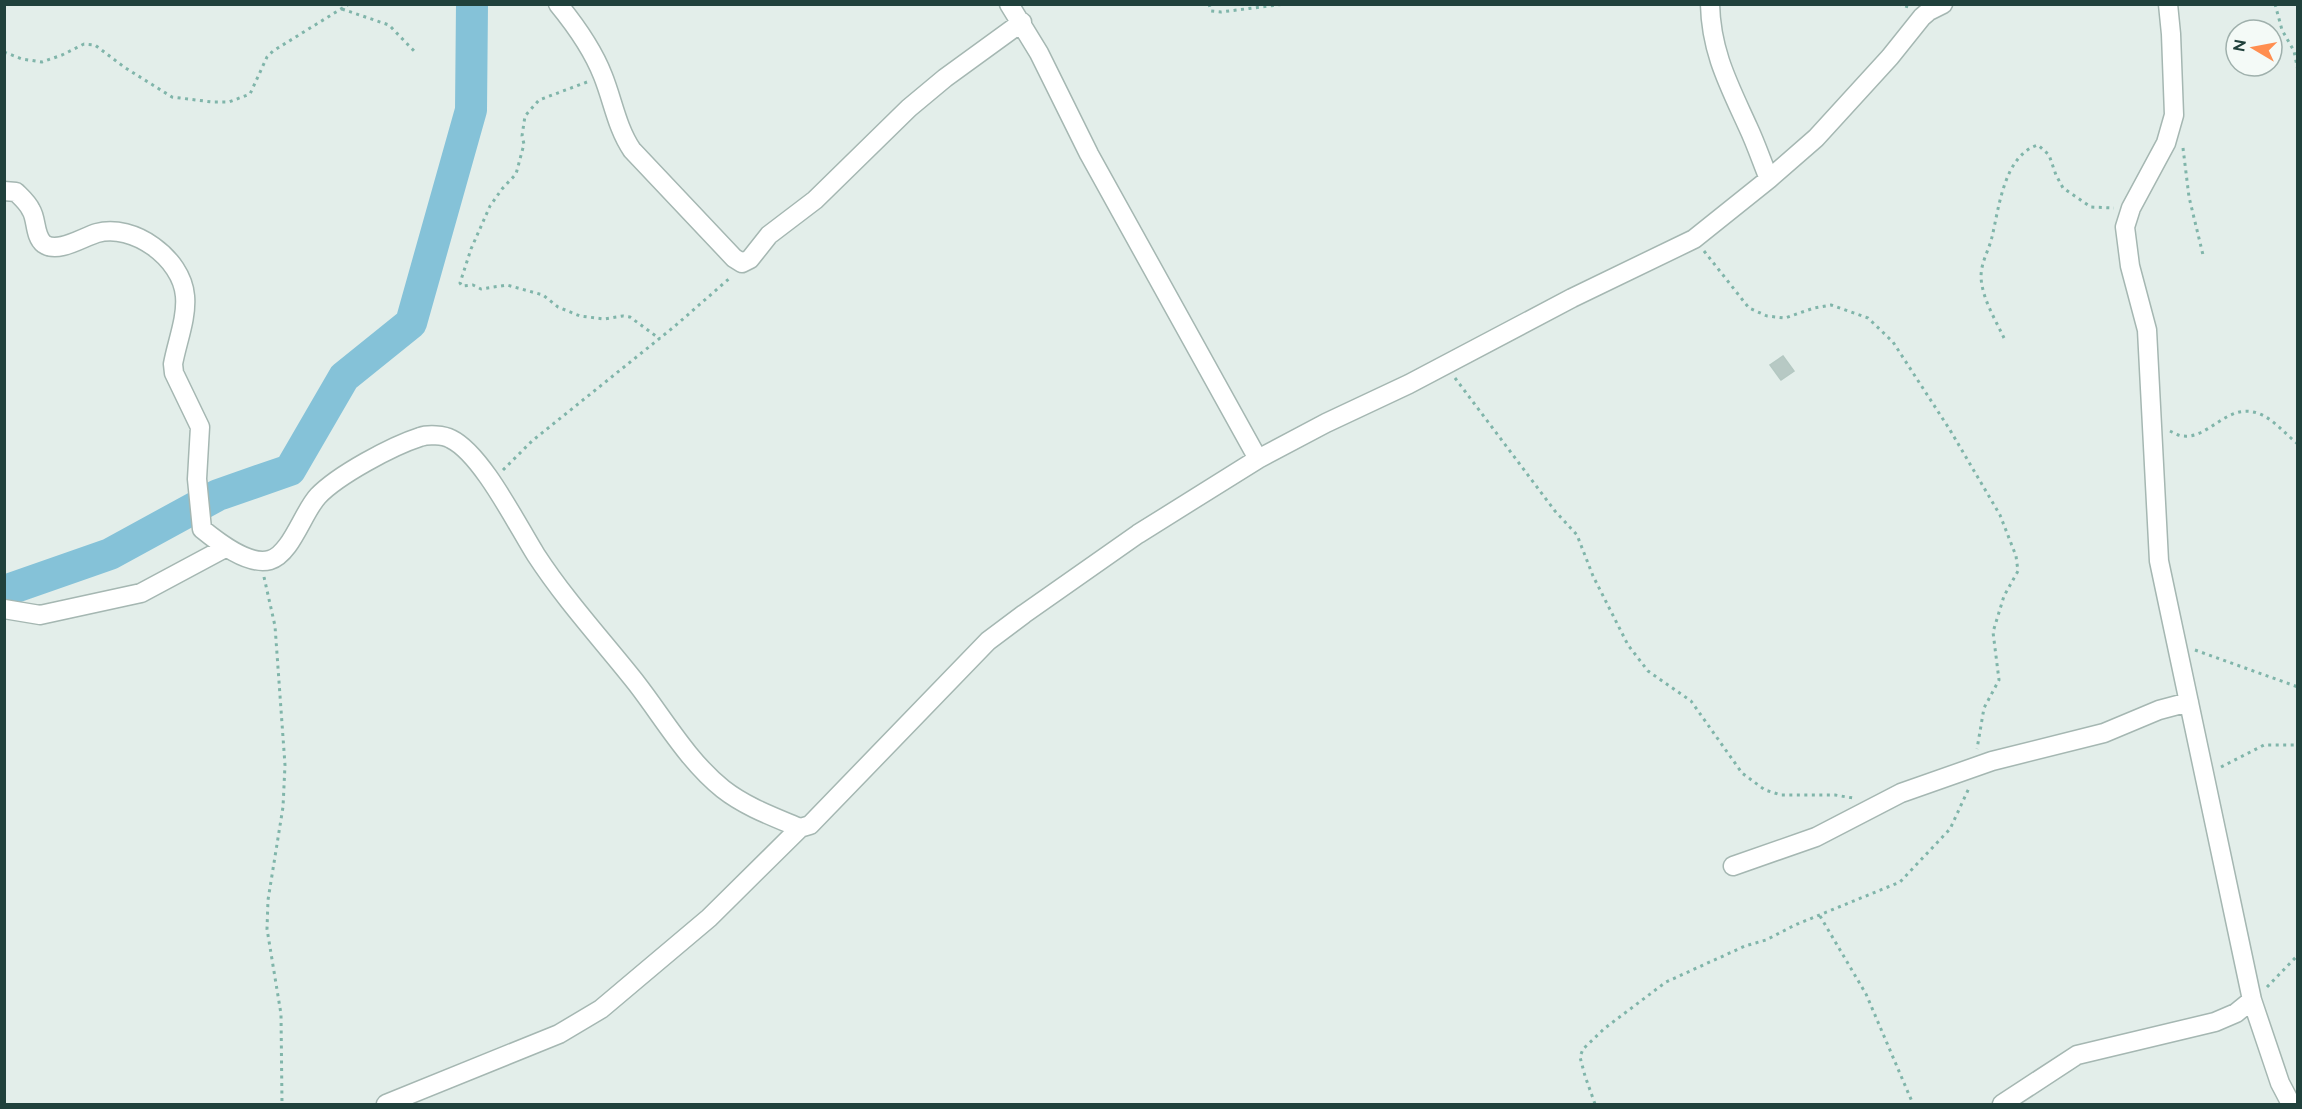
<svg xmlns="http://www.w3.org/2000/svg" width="2302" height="1109" font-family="Raleway,sans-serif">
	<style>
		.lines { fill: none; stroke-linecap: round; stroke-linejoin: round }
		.river { stroke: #85c2d8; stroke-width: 32 }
		.building { fill: #b7c9c4; stroke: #b4c8c2; stroke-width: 1.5 }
		.minor-casing { stroke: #a5b7b2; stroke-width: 21 }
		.path { stroke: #80b5aa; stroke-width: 3; stroke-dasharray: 3 4.5; stroke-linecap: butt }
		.minor { stroke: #fff; stroke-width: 18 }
	</style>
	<rect width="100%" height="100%" fill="#e3eeea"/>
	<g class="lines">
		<path class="river" d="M4,595L7,590L110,554L218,495L290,470L344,377L411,323L471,110L472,4"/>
	</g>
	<path class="building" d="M1783,356L1794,371L1781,380L1770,365Z"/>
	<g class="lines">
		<defs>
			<path id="minor" d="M558,4C576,26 593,50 603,76C613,101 617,128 632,150L734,258L742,263L750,259L769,235L815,200L909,108L945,78L1022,22
				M1009,4L1039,53L1089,154L1258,459
				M1710,4C1711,52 1729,85 1748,127C1756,144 1762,162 1769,179
				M2168,4L2171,34L2174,115L2166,143L2131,208L2125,227L2130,266L2147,330L2159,561L2252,1000L2280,1083L2291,1104
				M4,191L16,192C21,197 28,203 31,210C37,219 34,236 44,244C58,254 83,237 97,233C133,223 182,258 185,296C187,318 177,342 173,364L174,373L200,427L197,479L202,529C218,542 248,566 270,560C291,554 303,512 318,496C338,475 392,446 420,437C428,434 444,435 451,439C482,454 517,525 536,555C566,601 603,641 637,684C664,719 688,761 723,789C746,807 774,817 800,828L810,825L988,641L1024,614L1138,534L1258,459L1326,423L1409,384L1572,298L1694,239L1769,179L1816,138L1890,57L1922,17L1929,11L1943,4
				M4,609L40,615L141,593L225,548
				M1733,866L1816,837L1901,793L1992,761L2104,733L2159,710L2189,702
				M386,1104L559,1034L601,1009L709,918L800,828
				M2002,1104L2077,1055L2215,1022L2236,1013L2252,1000"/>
		</defs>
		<use href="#minor" class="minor-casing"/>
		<path class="path" d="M1209,4L1211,11L1221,12L1285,4
			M1898,4L1909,7
			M2275,4L2282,30L2294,51L2298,71
			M342,9L389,25L416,53
			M4,52L22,59L42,62L62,55L84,44L95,45L124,67L172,97L212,102H229L250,94L267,57L273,51L349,4
			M587,82L539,100L525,116L522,136L524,144L516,174L502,189L490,206L471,249L460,283L462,286L473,285L481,289L507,285L543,295L558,307L580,316L604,319L623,316L630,317L660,339
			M2183,148L2189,197L2203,255
			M1704,251L1749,308L1767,316L1785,318L1814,308L1831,305L1868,318L1893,342L1950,430L2000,515L2016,556L2018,571L2004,596L1993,632L1999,680L1984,708L1977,749
			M2004,338C1995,319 1982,298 1981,277C1981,262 1989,250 1992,237C1999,208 2004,155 2038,145L2049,155L2056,175L2063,188L2091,207L2114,208
			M1455,378L1555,511L1577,535L1593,576L1628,645L1648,671L1691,701L1742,773L1765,790L1781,795H1835L1853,798
			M2170,431C2174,433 2179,436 2183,436C2209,439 2227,403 2257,413C2273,418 2285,434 2298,444
			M503,470L532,441L675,326L731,277
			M264,577L275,626L285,765L283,807L268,900L267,929L281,1014L282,1104
			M2195,650L2298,687
			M2221,767L2264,745H2298
			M1820,916L1866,994L1913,1104
			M2267,987L2298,955
			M1595,1104L1585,1076L1580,1057L1583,1049L1605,1028L1666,982L1745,946L1766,940L1795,925L1900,882L1950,829L1969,788"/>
		<use href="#minor" class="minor"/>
	</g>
	<rect width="2302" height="1109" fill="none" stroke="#20413c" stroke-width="12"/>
	<g transform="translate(2254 48) rotate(280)"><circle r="28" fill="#f4faf7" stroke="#9fb0ac" stroke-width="1.5"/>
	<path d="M0-4.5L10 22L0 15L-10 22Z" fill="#ff8e50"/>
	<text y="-9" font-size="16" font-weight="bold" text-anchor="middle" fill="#20413c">N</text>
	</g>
</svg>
